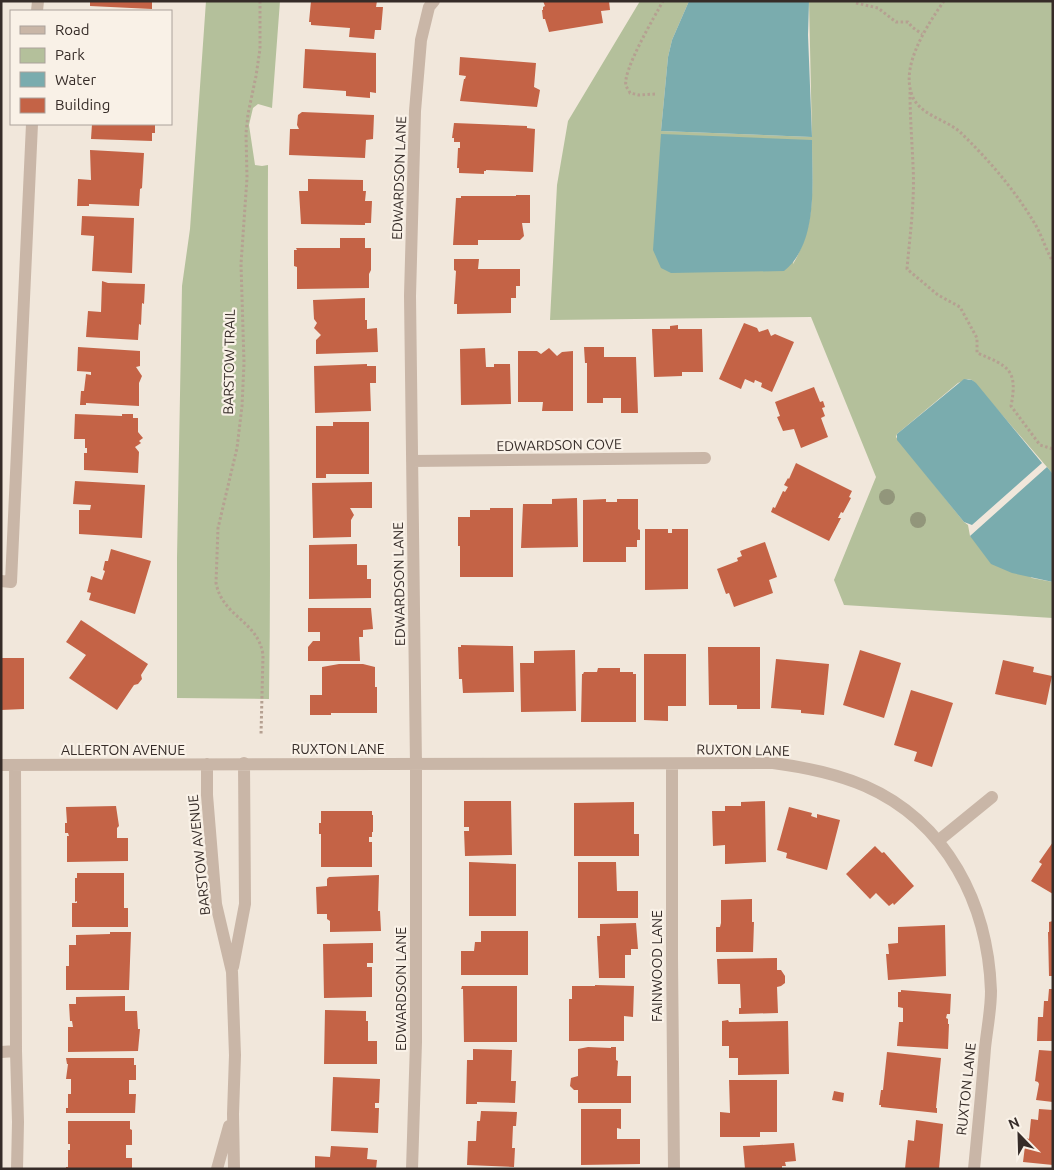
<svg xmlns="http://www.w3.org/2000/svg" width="1054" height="1170" font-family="Ubuntu,sans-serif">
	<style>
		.green { fill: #b4c09b; fill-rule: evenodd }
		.water { fill: #7aacae }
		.building { fill: #c46346 }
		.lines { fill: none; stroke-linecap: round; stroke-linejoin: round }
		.path { stroke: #b5a091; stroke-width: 3; stroke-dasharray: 2.5 2.5; stroke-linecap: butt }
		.minor { stroke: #c9b6a7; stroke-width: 12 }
		.tree { fill: #92967b }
		.labels { text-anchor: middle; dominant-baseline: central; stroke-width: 4.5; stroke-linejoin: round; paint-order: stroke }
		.street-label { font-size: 14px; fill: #362c28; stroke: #f9f1e7 }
	</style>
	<rect width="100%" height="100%" fill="#f1e7db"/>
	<path class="green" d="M206,1H280L272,108L258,104L253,108L249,125L255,165L262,166L268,165C267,343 272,521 269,699L177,698V558L182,286L190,229Z
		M640,1H689L672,40L668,57L661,131L812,137L809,1H1053V474L972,380L968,379L958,383L897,434L896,437L964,522L968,525L970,536L1032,578L1053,582V618L844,605L834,580L876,477L811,317L550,320L557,185L568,121ZM812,140C812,185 817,224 793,264Z"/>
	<path class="water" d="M689,1H809L808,35L812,137L661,131L668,57L672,40Z
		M661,134L812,140C812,181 819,243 784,271L671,273L661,268L653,250Z
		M964,379L972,380L976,383L1042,463L972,525L964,522L897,440V434Z
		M1047,467L1053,474V582L1012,573L991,564L970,536Z"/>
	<path class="building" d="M90,1H152V9L90,6Z
		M311,1H377L376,7H383L381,30H375L374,39L349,37L350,28L311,25V22H309Z
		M543,1H609L610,10L601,11L603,23L549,32L545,19H543L542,10H543V7L545,6Z
		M305,49L376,53V93L370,92V98L346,96V91L303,88Z
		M460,57L536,63L534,87L540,90L537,107L460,101L464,79H465L466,76L459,75Z
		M302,112L374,115L373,139L366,140L365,158L289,155L290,129H299L297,125L298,115Z
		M454,123L527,126V128L535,129L533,172L486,170V171H484V174L459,173V168H457L458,148H460V142H454V138H452Z
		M92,124H155V133H152V141L91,139Z
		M90,150L144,153L142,188L140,189L139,206L89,204V206H77L78,179L91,180Z
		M308,179L363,180V191H366L365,201H372L371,223H365V225L301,224L299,191H308Z
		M516,195H530V223H522L524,236L520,240H478V245H453L456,198H461V196H516Z
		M82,216L134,218L132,273L92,271L94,236L81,235Z
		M340,238H365V248H371V270L369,274V288L297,289V267L294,266V250H297L296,248H340Z
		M454,259H479L478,269H520V286H516V298H511V313L457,314V304H454L456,271L454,270Z
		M102,281L108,283L145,284L144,304L142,303L141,325L139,324L138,340L86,337L88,311L101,312Z
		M365,298V320H367V329L377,328L378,352L316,354V340L321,335L314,328L317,323L314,319L313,300Z
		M744,323L757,328L759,332L768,329L771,336L775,334L794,342L772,392L761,387L762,383L755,380L754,383L745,379L741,389L719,379Z
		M678,325V329H702L703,372H682V376L654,377L652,329H670V326Z
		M78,347L140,351V366L136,367L142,376L139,383V406L86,403V405H80L81,391H84L86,374L91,375V372L77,371Z
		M584,347H604V357H636L638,413H621V398H603V403H587V363H585Z
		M485,348L486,367H494V364H510L511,404L461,405L460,349Z
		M549,348L557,356L562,352L573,351V411H542L543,402H518V351H537L541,354Z
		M367,364V366H376V383H370L371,411L315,413L314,366Z
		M814,387L820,402L823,401L825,407L822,408L825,416L821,418L828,437L801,448L794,429L783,431L777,417L780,416L775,402Z
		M75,414L122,416V414H133V418H138V432L143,438L139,441L141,443L135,447L139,452L138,473L84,470V453H87V448H85V439H74Z
		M333,422H369V474H326V478H316V426H333Z
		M796,463L852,491L849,497L851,498L843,513L841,512L838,518H841L829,541L771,512L773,507L775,508L783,491L785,492L788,487L784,485L788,478L789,479Z
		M75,481L145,485L142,538L79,534V510H90L91,505L73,504Z
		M372,482V508H350L354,515L351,520V537L313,538L312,483Z
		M577,498L578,547L521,548L523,504H552V499Z
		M606,499V502H617V499H638V529L640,530V540H637V547H626V562H583V500Z
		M490,508H513V577H460V546H458V517H470V510H490Z
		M645,529H668V533H672V529H688V589L645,590Z
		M765,542L777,577L769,580L773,593L734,607L729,593L726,594L717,569L738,561L737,558L742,556L740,551Z
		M357,544V565H367V579H371V598L309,599V545Z
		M111,549L151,561L135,614L89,600L91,593L87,592L91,576L102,580L105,571L103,570L105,561H108Z
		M308,608H371L373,629L363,630V637H359L360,661H308V647L313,641H320V632H308Z
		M81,620L148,664L141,675L142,679L138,684L134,685L117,710L69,678L86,655L66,642Z
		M461,645L513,646L514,692L463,693L462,679H459L458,647H461Z
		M708,647H760V709H737V705H709Z
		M575,650L576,711L521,712L520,663H534V651Z
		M860,650L901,663L884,718L843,705Z
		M644,654H686V706H668V721L644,720Z
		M1,658H24V709L1,710Z
		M776,659L829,664L824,715L801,713V710L771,708Z
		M1003,660L1034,667L1033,672L1052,676L1046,705L995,694Z
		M339,664H363L375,667V687H377V713H331V715H310V695H322V667Z
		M598,668H620V672H633V674H636V722H581L582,674H583L584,672H597Z
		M911,690L953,703L932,767L914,761L917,752L894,745Z
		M464,801H511L512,855L465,856L464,831H469V827H464Z
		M765,801L766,862L725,864V845L713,846L712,811H725V806H741V802Z
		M634,802V834H639V856H574V803Z
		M116,806L119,826L117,828V838H128V861L67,862V836H69L68,833H65V823H67L66,807Z
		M789,807L812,813L811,816L817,818V814L840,820L827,870L786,858L787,853L777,850Z
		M321,811H372V815H373V832H372V837H369V842H372V867H321V834H319V823H321Z
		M1053,842V894L1031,881L1042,864L1039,862Z
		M875,846L882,853L884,852L914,886L894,905L893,903L889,906L876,893L870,899L846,874Z
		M469,862L516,864V916H469Z
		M578,862H616L617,891H638V918H578Z
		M77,873H124V908H128V927H72V903H77V901L75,902V878H77Z
		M379,875L378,911H380L381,931L330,932V921L327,919V914H317L316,887L327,886V879L329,877Z
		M752,899V922H754L753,952H716V927H720L721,923V900Z
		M1053,921V976H1049L1048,932H1049V922Z
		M636,923L638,949H631V955H625V978H599L597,936H600V924Z
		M945,925L946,976L888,980L886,954H889L888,944L898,943V927Z
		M481,931H528V975H461V951H474L475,942H481Z
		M110,932H131L129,990H66V966H69V945H76V935L110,934Z
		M373,943V963H367V967H372V997L324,998L323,944Z
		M777,958V970H781L785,976V983L781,986L777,987L778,1013L739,1014V1008H741L740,984H718L717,959Z
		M595,985L634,986L633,1017L624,1016V1041H569V999H572V986H595Z
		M462,986H517V1042H464L463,989H461Z
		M1049,989H1053V1041H1037L1038,1017H1043L1044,1001H1048Z
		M901,990L951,994L950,1014H947L946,1018L948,1019V1024H949L948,1049L897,1046L899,1022H903V1008L898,1007V992H901Z
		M125,996V1011H137L138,1029H140L138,1051L68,1052V1027H73L72,1021H70L69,1004H76V997Z
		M325,1010L366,1011V1021H368V1041H377V1064H324Z
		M728,1020L729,1022L788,1021L789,1074L738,1075V1058H729V1046H722V1021Z
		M588,1047L611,1048V1047H616V1060L618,1061L617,1076H631V1103H578V1090H574L570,1086L571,1078L578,1076V1049Z
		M473,1049L512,1050L511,1081H516L515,1103L477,1102V1104H466L467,1060H473Z
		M1039,1050L1053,1051V1102L1036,1100L1039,1084L1038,1082L1035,1081Z
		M887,1052L941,1058L936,1108H937V1113L881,1107V1105H879L881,1090H883Z
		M66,1058H134V1065H136V1080H129V1094H136L135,1113H66V1108H68V1094H71V1079H66L68,1064H67Z
		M333,1077L380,1079L379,1103H375V1108H379L378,1133L331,1131Z
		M729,1080H777V1132H760V1137H720V1112L730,1113Z
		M834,1091L844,1093L843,1102L832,1100Z
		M581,1109H621V1129L617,1128V1139H640V1164L581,1165Z
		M1039,1109L1053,1110V1165L1023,1162L1026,1138L1029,1139L1031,1119L1038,1120Z
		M481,1111L517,1112L516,1126H513L512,1148H515L514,1167L467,1165L468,1141H476L477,1121H480Z
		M916,1120L943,1124L939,1169H905L908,1140L914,1141Z
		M68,1121H130V1129L132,1130V1145H126V1158H132V1169H66V1167H68V1150H70V1144H68Z
		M794,1143L796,1161L785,1162L786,1166H782V1169H745L743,1146Z
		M331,1146L368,1148L367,1159L377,1160L376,1169H315V1156L330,1157Z"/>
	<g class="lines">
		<path class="path" d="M260,1V49L256,76L248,114L246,133L247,178L241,264L244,363L242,406L237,448L218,528L216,583C223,618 258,620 263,655L261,735
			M944,1C928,24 902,63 911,92C917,115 944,118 960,132C988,159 1015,190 1035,224C1042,236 1046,250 1053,262
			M856,3L878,8L896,22H908L912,27L922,34
			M910,92C910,117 912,141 913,165C915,200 910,234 907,269L938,295L960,307L977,338V353C1009,366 1018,370 1011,406L1040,445L1053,449
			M655,94L639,95L630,93C629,90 627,88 626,86C622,71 655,16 663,1"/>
		<path class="minor" d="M37,11L38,1
			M412,461L705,458
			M1,581L11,582L32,124
			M207,764V795L216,904L232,972L235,1055L233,1114L234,1169
			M672,764V958L674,1169
			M1,765L773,763C804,767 835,773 865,786C947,822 988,904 991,991C991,1010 987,1029 985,1048C982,1088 978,1128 974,1169
			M15,765L16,1051L18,1122L17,1169
			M938,841L992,797
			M233,967L245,904L244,763
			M1,1052L16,1051
			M217,1169L229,1126
			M412,1169L416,1042V765L410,296L415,111L421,40L429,7L434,1"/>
	</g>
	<g class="tree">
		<circle cx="887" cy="497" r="8"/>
		<circle cx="918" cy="520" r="8"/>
	</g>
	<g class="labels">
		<g class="street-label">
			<text transform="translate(399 178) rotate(-88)">EDWARDSON LANE</text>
			<text transform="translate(229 362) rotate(-89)">BARSTOW TRAIL</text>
			<text transform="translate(559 445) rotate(-1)">EDWARDSON COVE</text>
			<text transform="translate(399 584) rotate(-91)">EDWARDSON LANE</text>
			<text x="338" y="749">RUXTON LANE</text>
			<text x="123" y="750">ALLERTON AVENUE</text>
			<text transform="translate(743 750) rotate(1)">RUXTON LANE</text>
			<text transform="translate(199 855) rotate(-96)">BARSTOW AVENUE</text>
			<text transform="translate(657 966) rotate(-90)">FAINWOOD LANE</text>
			<text transform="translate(401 989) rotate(-90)">EDWARDSON LANE</text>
			<text transform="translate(966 1089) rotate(-84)">RUXTON LANE</text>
		</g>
	</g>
	<rect width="1054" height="1170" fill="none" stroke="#362c28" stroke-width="5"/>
	<rect x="10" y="10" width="162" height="115" fill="#f9f1e7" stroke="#aba29b"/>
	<rect x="20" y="26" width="25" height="8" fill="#c9b6a7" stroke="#aba29b"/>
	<text x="55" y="35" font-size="15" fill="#362c28">Road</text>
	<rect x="20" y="48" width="25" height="15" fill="#b4c09b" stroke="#aba29b"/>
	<text x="55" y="60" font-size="15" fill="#362c28">Park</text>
	<rect x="20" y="72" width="25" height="15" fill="#7aacae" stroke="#aba29b"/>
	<text x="55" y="85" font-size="15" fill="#362c28">Water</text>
	<rect x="20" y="98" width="25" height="15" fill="#c46346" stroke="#aba29b"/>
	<text x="55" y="110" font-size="15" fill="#362c28">Building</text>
	<g transform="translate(1019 1135) rotate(337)" stroke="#f9f1e7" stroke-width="4" paint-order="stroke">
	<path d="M0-4L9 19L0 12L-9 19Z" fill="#362c28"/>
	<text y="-8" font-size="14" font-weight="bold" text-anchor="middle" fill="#362c28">N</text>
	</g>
</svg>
